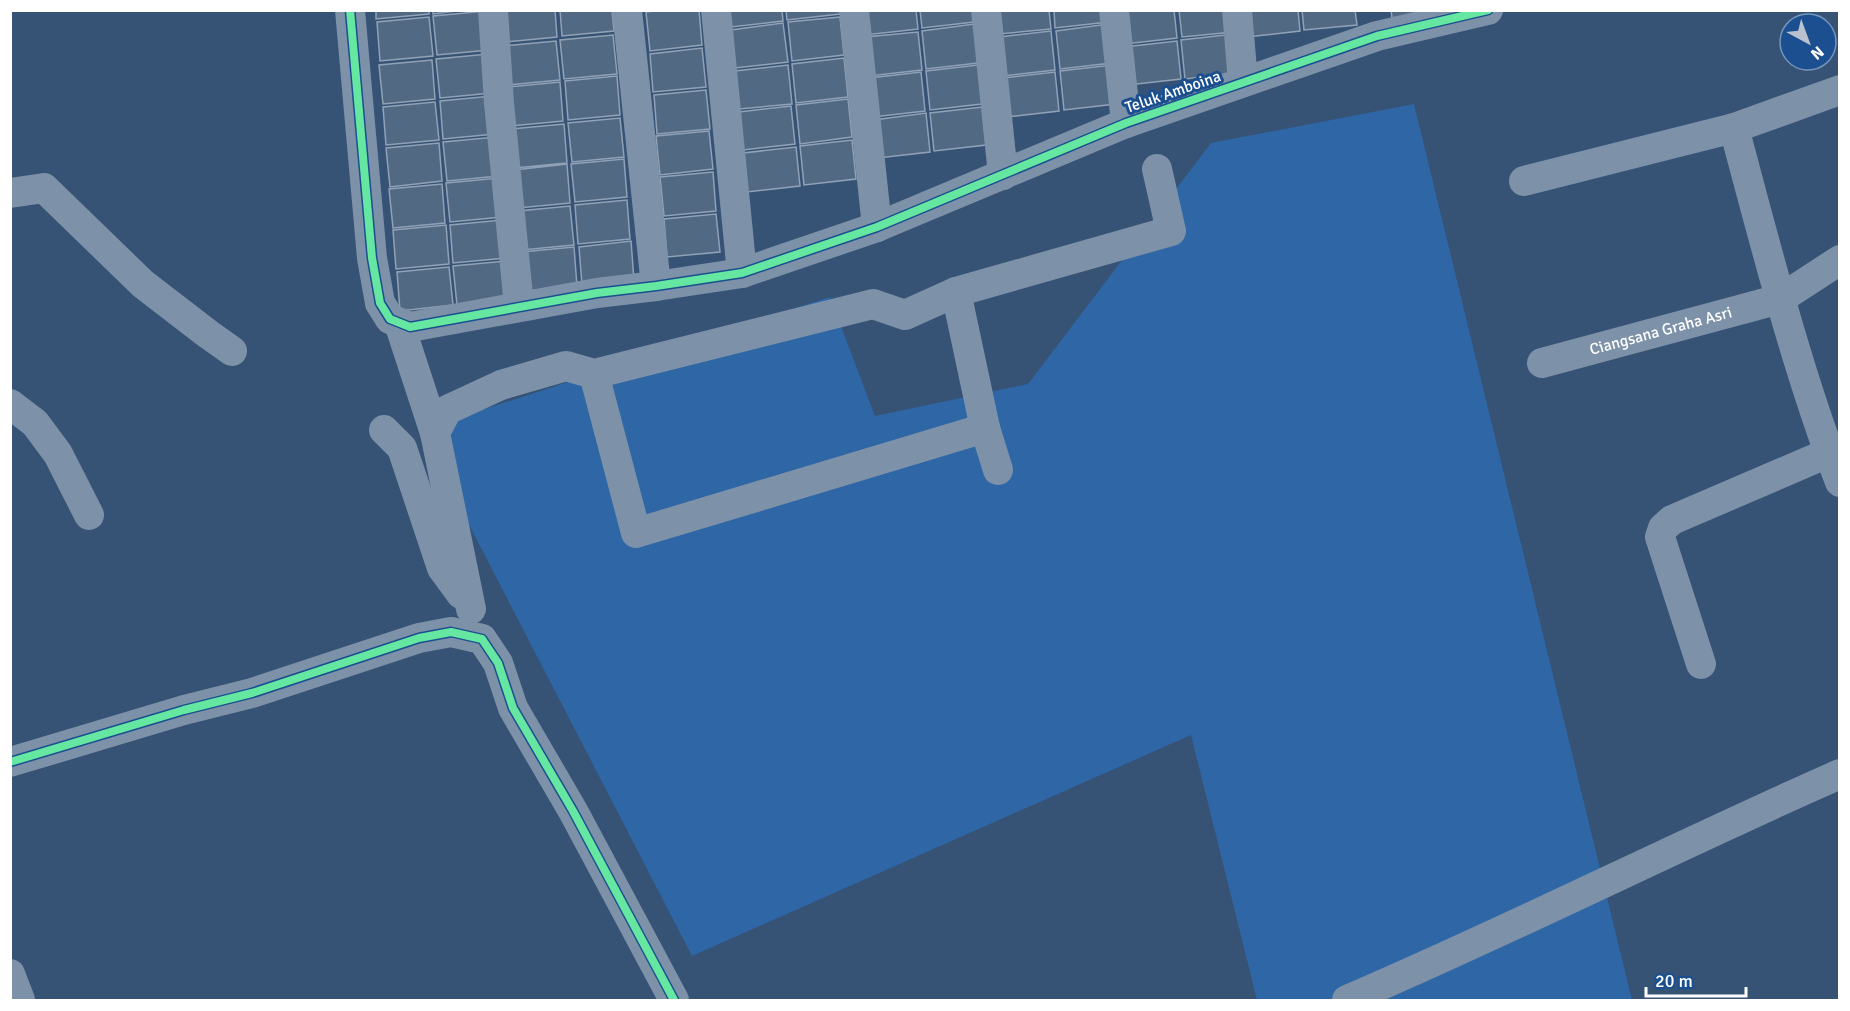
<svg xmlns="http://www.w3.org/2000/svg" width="1850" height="1011" font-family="Signika,sans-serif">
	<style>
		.green { fill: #2f66a5 }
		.building { fill: #526984; stroke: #92a2b6; stroke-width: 1.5 }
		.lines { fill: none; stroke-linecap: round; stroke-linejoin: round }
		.minor { stroke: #7d92a8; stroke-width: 30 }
		.cycleway-casing { stroke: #1b4f8f; stroke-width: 11 }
		.cycleway { stroke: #66e7a1; stroke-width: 8 }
		.labels { text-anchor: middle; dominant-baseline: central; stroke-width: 6; stroke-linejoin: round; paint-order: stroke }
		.street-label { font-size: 16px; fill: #fff; stroke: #1b4f8f }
	</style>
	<rect width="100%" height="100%" fill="#365274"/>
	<path class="green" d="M1414,104L1632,1000H1257L1191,735L692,956L420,430L830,297L875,416L1028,384L1211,143Z"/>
	<path class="building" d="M376,10H429V14L376,19Z
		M433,10H465L433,14Z
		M502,10H555L557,37L505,42Z
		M560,10H612L614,31L562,36Z
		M664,10H699L702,45L650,51L646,12Z
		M729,10H782L783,21L731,27Z
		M786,10H840V14L787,20Z
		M863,10H916L918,29L865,35Z
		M920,10H973L974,22L922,28Z
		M996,10H1049L1051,29L999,34Z
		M1054,10H1106L1108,22L1055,28Z
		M1121,10H1174L1177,38L1125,44Z
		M1179,10H1232L1234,32L1182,37Z
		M1245,10H1298L1300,31L1247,37Z
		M1302,10H1355L1357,25L1304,30Z
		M1391,10H1444L1392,18Z
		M486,11L489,50L437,55L433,16Z
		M429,17L433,56L380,61L377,22Z
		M840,17L844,55L792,61L788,22Z
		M783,23L788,62L735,68L731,30Z
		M974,24L978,63L926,69L922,31Z
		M1108,24L1112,63L1060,69L1056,31Z
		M1051,31L1055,70L1003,76L999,37Z
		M918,32L922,70L869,76L865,37Z
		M1234,34L1238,73L1185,79L1181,40Z
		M613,35L617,74L564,79L560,40Z
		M556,41L560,80L507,85L504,46Z
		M1177,41L1181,79L1128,85L1124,47Z
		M702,48L706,87L653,92L650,54Z
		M488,54L492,93L440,98L436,59Z
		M844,58L848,97L796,103L792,64Z
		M432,60L435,99L383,104L379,65Z
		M788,65L792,104L739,109L735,71Z
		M978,65L982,104L930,110L926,71Z
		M1112,65L1116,104L1064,110L1060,71Z
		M921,72L925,111L873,117L869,78Z
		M1055,72L1059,111L1007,117L1003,78Z
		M617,76L620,115L568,120L565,81Z
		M560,82L563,121L511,126L508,87Z
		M706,90L710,129L657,134L654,95Z
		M492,96L495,134L443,139L440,101Z
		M848,99L852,137L800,144L796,105Z
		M435,102L439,140L386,145L383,107Z
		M791,106L795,144L743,150L739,112Z
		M982,107L986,145L934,151L930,113Z
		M926,113L930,152L878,158L874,120Z
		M620,118L624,157L572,162L568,123Z
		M564,124L567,163L515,168L511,129Z
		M709,131L713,169L660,175L656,136Z
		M496,137L499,176L447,181L443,142Z
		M852,140L856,179L804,185L800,146Z
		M439,143L442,181L390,187L386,148Z
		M796,147L800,186L747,192L743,153Z
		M624,159L627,197L575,202L571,164Z
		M567,164L570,203L518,208L514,170Z
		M713,172L716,211L664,216L660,177Z
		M499,178L502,217L450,222L446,183Z
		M442,184L445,223L393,228L389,189Z
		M627,200L630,239L578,244L575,205Z
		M570,206L574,245L522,250L518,211Z
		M716,214L720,252L667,257L664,219Z
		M502,220L506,258L453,263L450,225Z
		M446,225L449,264L396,269L393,230Z
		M631,241L634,280L582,285L579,247Z
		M574,247L577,286L525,291L521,252Z
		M506,261L510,299L457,305L453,266Z
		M449,267L453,305L400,311L397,272Z"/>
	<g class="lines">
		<g class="minor">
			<path d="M350,10L372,258L380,303L390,319L410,327L597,293L656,286L742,273L877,227L1126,123L1377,36L1488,10"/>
			<path d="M493,10L499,103L519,306"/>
			<path d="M627,10L656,286"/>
			<path d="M716,10L742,273"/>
			<path d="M854,10L877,227"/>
			<path d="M986,10L1003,175"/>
			<path d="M1114,10L1126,123"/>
			<path d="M1237,10L1243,82"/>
			<path d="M1734,128C1766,247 1796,367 1840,482"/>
			<path d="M1524,181L1734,128L1840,90"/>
			<path d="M10,193L44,188L143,284L208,334L232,351"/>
			<path d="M956,292L1171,231L1157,169"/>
			<path d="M399,323L435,433"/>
			<path id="s1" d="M1542,363L1780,299L1840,260"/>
			<path d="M594,374L636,533L985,428L998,470"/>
			<path d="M10,404L35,423L58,454L89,515"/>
			<path d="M384,430L402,448L442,568L461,594"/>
			<path d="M471,609L435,433L447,410L501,385L566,366L594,374L873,304L905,315L956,292L985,428"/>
			<path d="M1701,664L1660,537L1663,528L1672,520L1828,453"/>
			<path d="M10,762L184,710L252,693L419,638L451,632L482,639L498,663L513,708L573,811L674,1000"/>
			<path d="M10,974L20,1000"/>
			<path d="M1347,1000C1513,929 1674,847 1840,774"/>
		</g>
		<defs>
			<path id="cycleway" d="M350,10L372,258L380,303L390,319L410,327L597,293L656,286L742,273L877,227L1126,123L1377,36L1488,10
				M10,762L184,710L252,693L419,638L451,632L482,639L498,663L513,708L573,811L674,1000"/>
		</defs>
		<use href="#cycleway" class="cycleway-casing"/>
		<use href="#cycleway" class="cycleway"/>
	</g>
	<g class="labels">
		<g class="street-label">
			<text transform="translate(1173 92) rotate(-19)">Teluk Amboina</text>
			<text stroke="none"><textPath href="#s1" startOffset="123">Ciangsana Graha Asri</textPath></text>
		</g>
	</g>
	<rect width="1850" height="1011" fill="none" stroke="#ffffff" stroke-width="24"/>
	<g transform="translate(1808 42) rotate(139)"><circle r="28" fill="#1b4f8f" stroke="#7695bc" stroke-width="1.5"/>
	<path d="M0-4.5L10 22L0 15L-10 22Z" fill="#b9c2ce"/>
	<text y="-9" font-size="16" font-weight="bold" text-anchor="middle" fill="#ffffff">N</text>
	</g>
	<path d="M1646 987v9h100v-9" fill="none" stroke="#ffffff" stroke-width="3"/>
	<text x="1655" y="987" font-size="18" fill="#ffffff" stroke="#1b4f8f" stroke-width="4.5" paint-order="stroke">20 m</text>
</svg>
